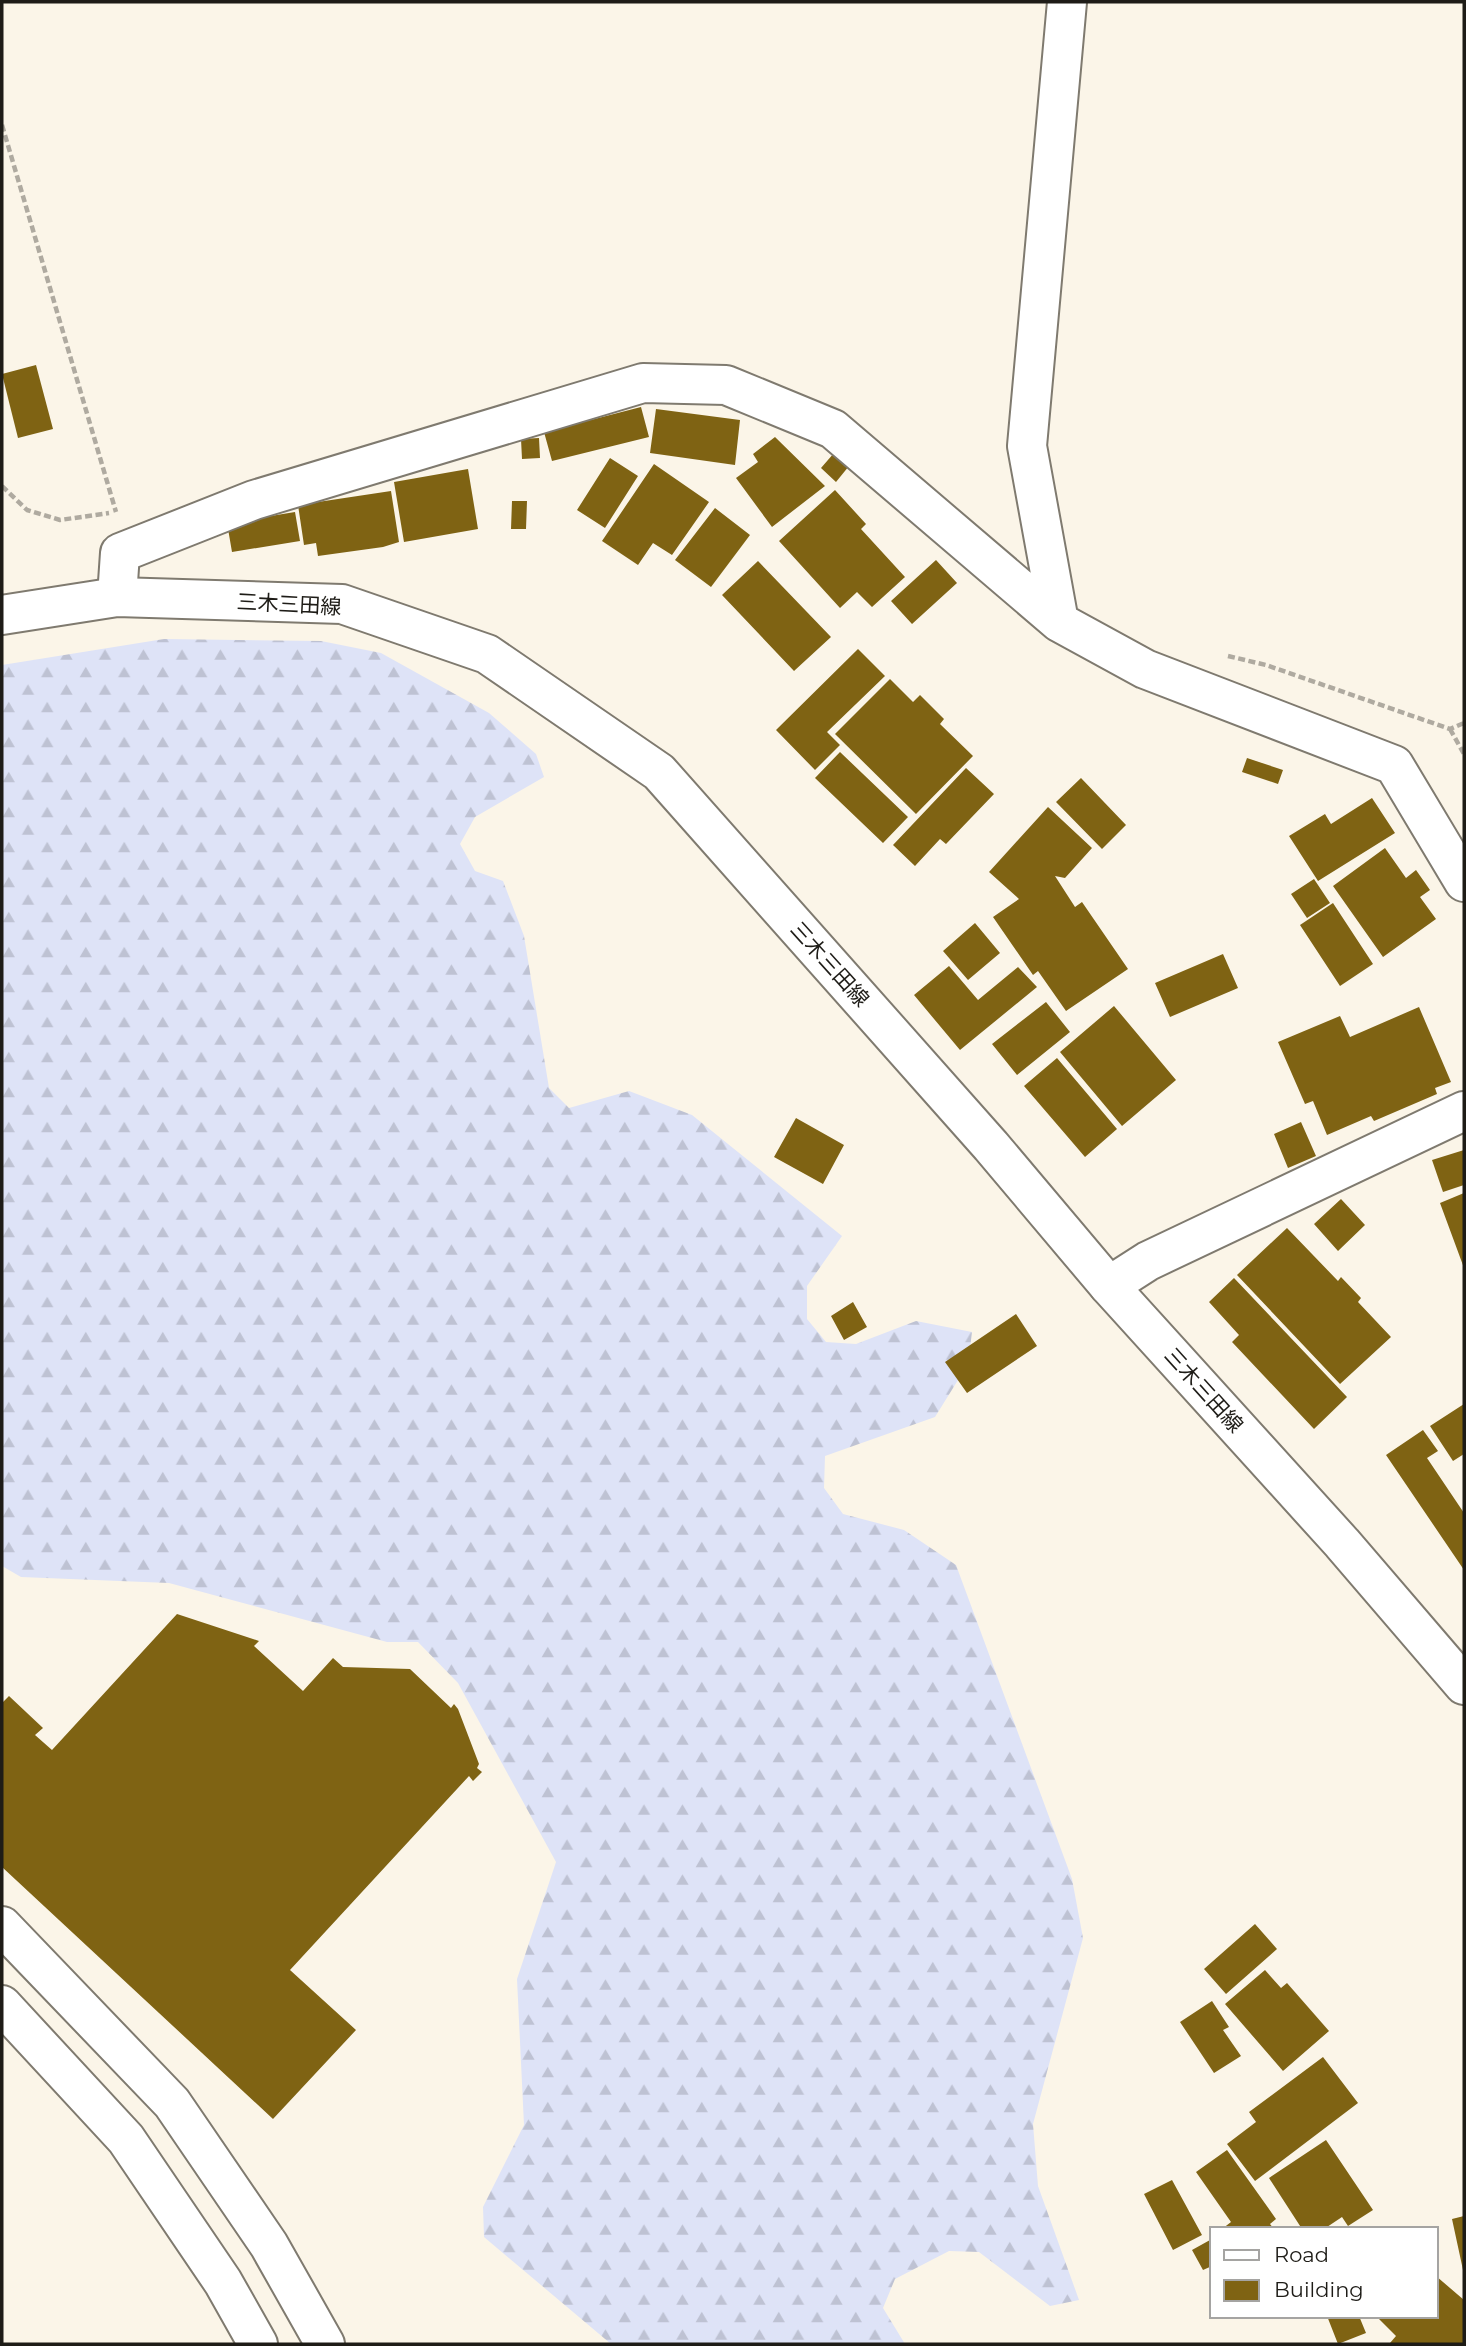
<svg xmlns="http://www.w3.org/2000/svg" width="1466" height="2346" font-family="Montserrat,'Noto Sans JP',sans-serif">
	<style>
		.forest { fill: url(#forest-firs) }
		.building { fill: #7f6313 }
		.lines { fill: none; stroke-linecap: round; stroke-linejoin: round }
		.street-casing { stroke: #7f7a6f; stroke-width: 42 }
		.secondary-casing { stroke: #7f7a6f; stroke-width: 42 }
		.primary-casing { stroke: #7f7a6f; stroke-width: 42 }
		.path { stroke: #afaaa0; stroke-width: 4.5; stroke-dasharray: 7 3.5; stroke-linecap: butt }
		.street { stroke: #fff; stroke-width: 38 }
		.secondary { stroke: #fff; stroke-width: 38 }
		.primary { stroke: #fff; stroke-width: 38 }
		.labels { text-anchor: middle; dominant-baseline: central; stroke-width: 7; stroke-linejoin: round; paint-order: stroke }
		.street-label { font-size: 21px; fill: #1e1c17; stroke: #fff }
	</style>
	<defs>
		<pattern id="forest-firs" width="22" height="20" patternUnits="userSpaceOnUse" patternTransform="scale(1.75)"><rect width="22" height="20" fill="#dee3f7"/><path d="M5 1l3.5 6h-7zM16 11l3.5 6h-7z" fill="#bec2d3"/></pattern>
	</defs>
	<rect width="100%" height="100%" fill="#fbf5e8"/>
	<path class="forest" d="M164,639L321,641L381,653L489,713L536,754L544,777L475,817L460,844L475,871L503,881L524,936L549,1088L569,1108L629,1091L692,1115L842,1236L807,1286V1319L826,1342L856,1344L916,1321L972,1332L968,1364L935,1417L825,1456L824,1488L843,1514L904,1530L956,1565L1072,1879L1083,1938L1033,2124L1038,2186L1079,2300L1050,2306L979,2252L949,2251L895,2279L883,2308L905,2344H611L484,2237L483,2207L524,2125L517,1979L556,1862L458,1683L418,1642H387L169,1583L21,1577L2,1566V665Z"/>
	<path class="building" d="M36,365L53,429L18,438L2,374Z
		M641,407L649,437L552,461L544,432Z
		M656,409L740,420L735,465L650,453Z
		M775,437L825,486L772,527L736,478L758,462L753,454Z
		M539,438L540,458L522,459L521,439Z
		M834,453L849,466L836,482L821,468Z
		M610,458L638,476L605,528L577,510Z
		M654,464L709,502L672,555L653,543L638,565L602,541Z
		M468,469L478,529L404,542L394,482Z
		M835,490L866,524L861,529L905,577L872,607L857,592L840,608L779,541Z
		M391,491L399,542L383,547L318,556L316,543L304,545L298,505Z
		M512,501H527L526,529H511Z
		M715,508L750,535L711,587L675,560Z
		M295,512L300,541L232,552L227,523Z
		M936,560L957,583L912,624L891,601Z
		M758,561L831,637L794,671L722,595Z
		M858,649L885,676L827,732L840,745L815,770L776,730Z
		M890,679L913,702L920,695L944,719L940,724L973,756L916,814L835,734Z
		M840,752L908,817L883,843L815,778Z
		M1247,758L1283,770L1278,784L1242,772Z
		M966,768L994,794L946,844L940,839L915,866L893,845Z
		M1081,778L1126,825L1102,849L1056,802Z
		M1372,798L1395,833L1318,881L1289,836L1325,814L1331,824Z
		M1048,807L1092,848L1065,878L1055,876L1075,907L1082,902L1128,969L1066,1011L1038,971L1033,975L993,917L1019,899L989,872Z
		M1385,848L1406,878L1416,870L1430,890L1420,897L1436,919L1383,957L1333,886Z
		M1314,879L1330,903L1307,918L1291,894Z
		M1333,903L1373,964L1340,986L1300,925Z
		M975,923L1000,953L968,980L943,951Z
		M1223,954L1238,988L1170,1017L1155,983Z
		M949,966L978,1000L1018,967L1037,987L960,1050L914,995Z
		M1046,1002L1070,1032L1017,1075L992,1044Z
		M1114,1006L1176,1080L1122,1126L1060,1052Z
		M1419,1007L1451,1082L1435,1088L1437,1094L1374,1121L1371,1116L1327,1135L1313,1101L1305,1104L1278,1042L1340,1016L1350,1037Z
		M1057,1058L1117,1129L1085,1157L1024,1086Z
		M796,1118L844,1145L823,1184L774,1157Z
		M1301,1122L1316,1156L1288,1168L1274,1134Z
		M1464,1150V1185L1443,1192L1432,1160Z
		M1464,1193V1268L1440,1203Z
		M1341,1199L1365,1225L1338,1251L1314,1224Z
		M1287,1228L1338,1281L1341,1277L1361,1298L1358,1302L1391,1337L1340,1384L1237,1275Z
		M1234,1278L1347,1397L1314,1429L1232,1342L1239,1335L1209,1302Z
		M853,1302L867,1327L844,1340L831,1316Z
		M1016,1314L1037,1346L967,1393L945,1362Z
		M1464,1404V1454L1453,1461L1430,1426Z
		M1423,1430L1438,1451L1427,1458L1464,1513V1570L1386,1455Z
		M177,1614L259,1641L254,1646L303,1691L333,1658L343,1667L410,1669L451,1708L454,1704L458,1709L479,1764L477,1768L482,1772L473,1781L469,1776L290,1970L356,2030L273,2119L2,1867V1703L9,1696L43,1728L35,1735L52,1750Z
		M1255,1924L1277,1949L1226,1994L1204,1969Z
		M1265,1970L1281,1988L1287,1983L1329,2031L1283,2071L1225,2004Z
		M1212,2001L1229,2027L1223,2030L1241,2056L1214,2073L1180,2022Z
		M1323,2057L1358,2103L1255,2181L1227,2144L1256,2122L1249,2112Z
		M1326,2140L1373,2210L1348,2226L1342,2217L1324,2229H1302L1269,2178Z
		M1227,2150L1276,2219L1270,2224L1274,2229H1222L1231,2222L1196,2172Z
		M1172,2180L1202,2235L1173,2250L1144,2194Z
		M1464,2216V2269L1463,2270L1452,2219Z
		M1210,2240L1212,2243V2266L1203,2270L1192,2250Z
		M1436,2276L1464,2300V2344H1392L1390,2343L1396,2336L1376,2316H1436Z
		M1327,2316H1359L1366,2333L1338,2344Z"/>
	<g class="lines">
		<defs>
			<path id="street" d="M117,597L120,553L254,500L643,383L726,385L833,429L1059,622L1145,669L1394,765L1464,882
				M1059,622L1027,446L1067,2
				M1109,1286L1148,1261L1464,1111"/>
			<path id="secondary" d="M2,1926L172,2103L269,2245L325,2344
				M2,2005L126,2139L223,2282L258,2344"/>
			<path id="primary" d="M2,615L117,597L342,604L487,654L659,772L991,1146L1109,1286L1342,1543L1464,1685"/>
		</defs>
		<use href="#street" class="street-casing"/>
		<use href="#secondary" class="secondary-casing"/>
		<use href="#primary" class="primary-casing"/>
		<path class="path" d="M2,125L116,512
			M2,486L27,510L60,520L109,513
			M1228,656L1266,665L1450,729L1464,723
			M1450,729L1464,754"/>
		<use href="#street" class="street"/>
		<use href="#secondary" class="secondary"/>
		<use href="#primary" class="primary"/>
	</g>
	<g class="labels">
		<g class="street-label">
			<text transform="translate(289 604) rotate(3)">三木三田線</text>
			<text transform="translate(830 964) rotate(48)">三木三田線</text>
			<text transform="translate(1204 1390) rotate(48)">三木三田線</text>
		</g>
	</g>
	<rect width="1466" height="2346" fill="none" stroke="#1e1c17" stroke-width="7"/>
	<rect x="1210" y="2227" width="228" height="91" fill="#ffffff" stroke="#a5a4a2" stroke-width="2"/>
	<rect x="1224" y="2250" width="35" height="10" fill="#ffffff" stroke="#a5a4a2" stroke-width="2"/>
	<text x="1274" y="2262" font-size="21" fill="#1e1c17">Road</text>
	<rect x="1224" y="2280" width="35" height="21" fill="#7f6313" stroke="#a5a4a2" stroke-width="2"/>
	<text x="1274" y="2297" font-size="21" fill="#1e1c17">Building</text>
</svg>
